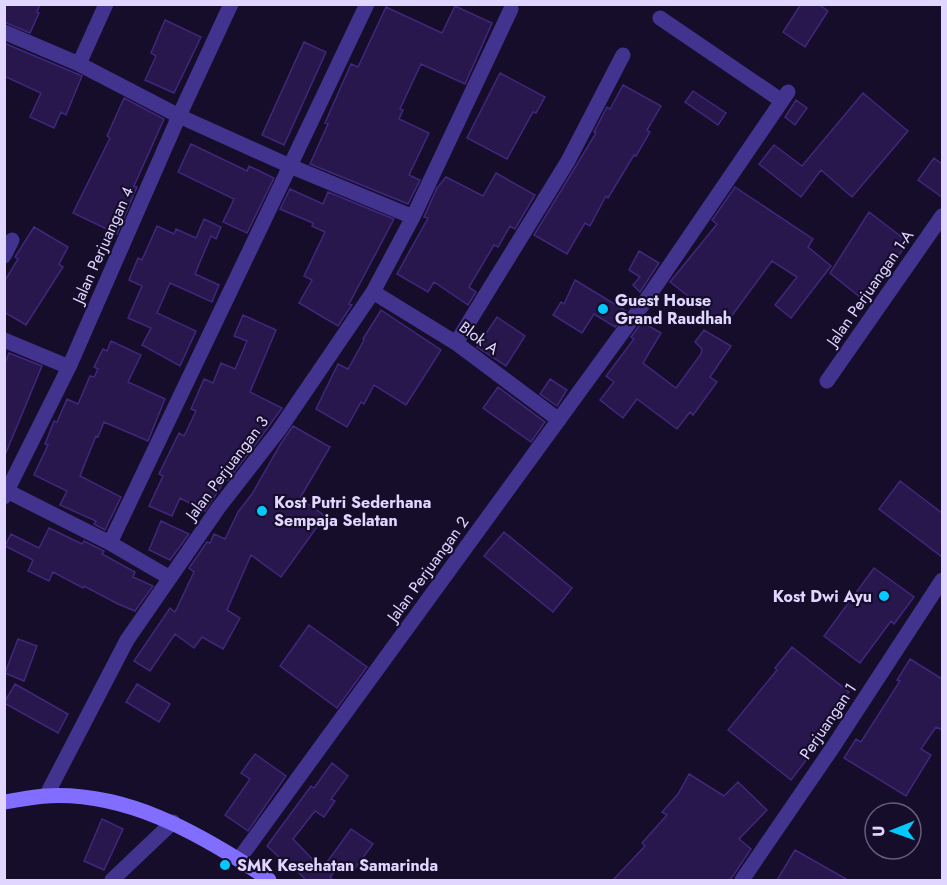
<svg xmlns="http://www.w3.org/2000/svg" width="947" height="885" font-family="Jost,sans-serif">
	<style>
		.building { fill: #28174d; stroke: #41277c; stroke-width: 1.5 }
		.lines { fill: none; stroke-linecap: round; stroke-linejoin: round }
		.street { stroke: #41338e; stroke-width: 15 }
		.secondary { stroke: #816dff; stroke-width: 15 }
		.poi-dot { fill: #02caff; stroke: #150d2a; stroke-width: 2 }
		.labels { text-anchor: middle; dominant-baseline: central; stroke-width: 4.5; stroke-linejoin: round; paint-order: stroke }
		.street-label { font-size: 16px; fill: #e0d6ff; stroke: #150d2a }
		.poi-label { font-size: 16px; font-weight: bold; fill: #e0d6ff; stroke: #150d2a; text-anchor: start }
	</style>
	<rect width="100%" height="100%" fill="#150d2a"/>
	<path class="building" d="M4,4H40L37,12L39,13L30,33L4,22Z
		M801,4H818L828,11L805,47L783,32Z
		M455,6L492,23L465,84L421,64L400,109L403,110L399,119L429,133L409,175L420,180L408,204L310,164L328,124L325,123L351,64L358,67L386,7L442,33Z
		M165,20L201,37L174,93L145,80L156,56L151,53Z
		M304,42L326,52L284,145L262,135Z
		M4,43L82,76L66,115L61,112L54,128L30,117L41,93L4,76Z
		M500,73L545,97L536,113L533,112L507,159L467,138Z
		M623,85L661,106L647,130L650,132L636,156L634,155L608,198L606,196L590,226L585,223L567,254L534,235L596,133L594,132L607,107L610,109Z
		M693,91L726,113L718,125L685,102Z
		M863,93L908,131L852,197L821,170L801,197L759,164L774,145L802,166Z
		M124,98L164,119L134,186L137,187L117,234L73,213L110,138L107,136Z
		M796,100L807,108L795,125L785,117Z
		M191,144L247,171L249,166L274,178L247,233L223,222L234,199L178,172Z
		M934,158L942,164V197L918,180Z
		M496,173L535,195L515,229L510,226L498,247L494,245L469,287L476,292L468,305L434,282L428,292L397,274L428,218L424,217L437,188L446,177L483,196Z
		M735,187L813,239L808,247L831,266L791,318L775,305L797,277L772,261L725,325L670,282L717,224L712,220Z
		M290,189L323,204L328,192L394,219L349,304L352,305L338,326L299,303L312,280L304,276L325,232L312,226L313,223L280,209Z
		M869,212L908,242L866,302L830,273Z
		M204,219L221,227L216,239L211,236L195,274L219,285L212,302L170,283L157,313L196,331L180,366L142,345L151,328L128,318L142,286L129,280L138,258L142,260L157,226L174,234L176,229L196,238Z
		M34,227L68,247L59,264L63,267L26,325L4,312V282L18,259L15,257Z
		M639,251L659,263L640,292L633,285L640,277L629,270Z
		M575,280L626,311L615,327L594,314L582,333L553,315L561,302L564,304Z
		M381,310L441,350L406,405L374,385L364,404L361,402L347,427L316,409L338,364L348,369L364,340L363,339Z
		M243,315L276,330L250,392L282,408L258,441L228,480L226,479L205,511L180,498L172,516L149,506L163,476L159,474L179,433L184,436L196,411L191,409L204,379L213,383L221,363L235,369L247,341L234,336Z
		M497,317L525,336L506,366L477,347Z
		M642,322L661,333L643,363L676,388L701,354L702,349L695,342L704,330L731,346L710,377L717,382L693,415L690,412L677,429L637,399L623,418L600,400L614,382L606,376L634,339L631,337Z
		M111,341L141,355L128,382L165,399L148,441L104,422L98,437L96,436L80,476L121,497L105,530L94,524L96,521L60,505L67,491L34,475L48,445L45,444L54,421L57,422L67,399L78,404L90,376L94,377L98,369L94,367L103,349L107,351Z
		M9,353L42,366L5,455L4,366Z
		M550,379L567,390L557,406L540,394Z
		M498,387L545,422L531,442L483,408Z
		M293,426L330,447L300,498L325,516L281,577L251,555L227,610L240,618L223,649L202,637L194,648L175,634L150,671L134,661L170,608L175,612L194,572L189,568L207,542L210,543L214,534L225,539L238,512L252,494L280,445Z
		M900,481L942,513V557L879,509Z
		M161,521L189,534L170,560L149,550Z
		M49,528L82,544L84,541L104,551L102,554L135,572L133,577L153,586L135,611L118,604L84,586L83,588L53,572L49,581L28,571L33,560L5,546L11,534L39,548Z
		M504,532L572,588L553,612L484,556Z
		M874,568L914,597L894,624L891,621L860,663L824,636Z
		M309,625L367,667L337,708L280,666Z
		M18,639L37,646L24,681L5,673Z
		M792,647L849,692L828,719L831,721L803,756L807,759L791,780L728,730L777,670L775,668Z
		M910,659L942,679V730L936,727L921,749L931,755L906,796L844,758L856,739L861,742L900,681L897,680Z
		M15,684L68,714L58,733L4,703Z
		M137,684L170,704L159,722L126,702Z
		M255,754L286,776L248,831L225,815L250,779L241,773Z
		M332,763L348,776L331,799L335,801L324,817L315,811L293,839L322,869L351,829L373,844L353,871L342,863L330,877L333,880H306L284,858L282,860L267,846L311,786L314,788Z
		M689,774L724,796L738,782L767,810L739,839L751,849L733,876L729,880H613L645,846L642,843L667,815L662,812L678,794Z
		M102,819L123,829L104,870L84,861Z
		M795,850L848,880H777Z"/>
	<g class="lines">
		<path class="street" d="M660,18L782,101
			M4,32L79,64L179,116L290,166L367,4
			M79,64L106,4
			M4,256L12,240
			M373,292L456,343L559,420
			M4,340L69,367
			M456,343L568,161L623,55
			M827,381L942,216
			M7,491L110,543L170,578
			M4,497L69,367L179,116L231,4
			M110,543L290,166L413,217
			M46,796L127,640L219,507L279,430L373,292L413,217L511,9
			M239,859L646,300L788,92
			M112,880L173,822
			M742,880L833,747L942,580"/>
		<path class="secondary" d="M4,802C18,800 32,797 45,796C125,791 197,832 261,874L269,880"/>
	</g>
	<g class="poi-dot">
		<circle cx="603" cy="309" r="6"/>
		<circle cx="262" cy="511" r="6"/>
		<circle cx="884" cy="596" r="6"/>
		<circle cx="225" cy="865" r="6"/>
	</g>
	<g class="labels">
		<g class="street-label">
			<text transform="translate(103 245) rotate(-66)">Jalan Perjuangan 4</text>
			<text transform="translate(870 288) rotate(-55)">Jalan Perjuangan 1-A</text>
			<text transform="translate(479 338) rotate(36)">Blok A</text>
			<text transform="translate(227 468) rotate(-53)">Jalan Perjuangan 3</text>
			<text transform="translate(428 569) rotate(-54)">Jalan Perjuangan 2</text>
			<text transform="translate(828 721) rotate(-56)">Perjuangan 1</text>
		</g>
		<g class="poi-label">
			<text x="615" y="300">Guest House<tspan x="615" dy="18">Grand Raudhah</tspan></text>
			<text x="274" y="502">Kost Putri Sederhana<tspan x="274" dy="18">Sempaja Selatan</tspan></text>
			<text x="872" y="596" text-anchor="end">Kost Dwi Ayu</text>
			<text x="237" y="865">SMK Kesehatan Samarinda</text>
		</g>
	</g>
	<rect width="947" height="885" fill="none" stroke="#e0d6ff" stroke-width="12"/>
	<g transform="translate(893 831) rotate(269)"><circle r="28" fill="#150d2a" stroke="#665d7f" stroke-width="1.5"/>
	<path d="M0-4.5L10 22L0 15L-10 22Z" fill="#02caff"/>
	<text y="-9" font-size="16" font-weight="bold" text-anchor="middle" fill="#e0d6ff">U</text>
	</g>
</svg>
